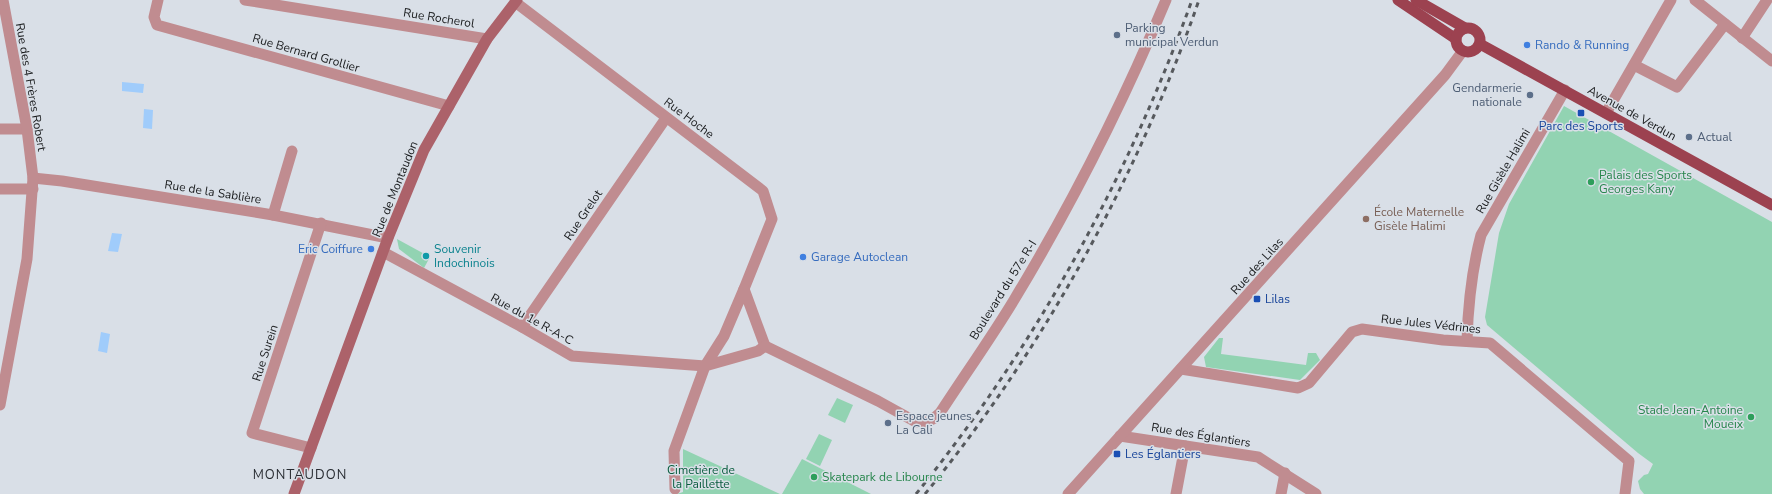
<svg xmlns="http://www.w3.org/2000/svg" width="1772" height="494" font-family="'Nunito Sans',sans-serif">
	<style>
		.green { fill: #92d3b2 }
		.water { fill: #a0ccfb }
		.lines { fill: none; stroke-linecap: round; stroke-linejoin: round }
		.minor { stroke: #c08c90; stroke-width: 11 }
		.tertiary { stroke: #c08c90; stroke-width: 11 }
		.secondary { stroke: #ac626a; stroke-width: 11 }
		.primary { stroke: #9c4250; stroke-width: 11 }
		.rail { stroke: #56595d; stroke-width: 3; stroke-dasharray: 5 5; stroke-linecap: butt }
		.service-dot { fill: #5c6f8a; stroke: #d9dfe7; stroke-width: 1.5 }
		.shop-dot { fill: #3f7fe0; stroke: #d9dfe7; stroke-width: 1.5 }
		.transit-dot { fill: #1a4fb4; stroke: #d9dfe7; stroke-width: 1.5 }
		.leisure-dot { fill: #2e9e5b; stroke: #d9dfe7; stroke-width: 1.5 }
		.education-dot { fill: #8d6e63; stroke: #d9dfe7; stroke-width: 1.5 }
		.culture-dot { fill: #0f9aa8; stroke: #d9dfe7; stroke-width: 1.5 }
		.labels { text-anchor: middle; dominant-baseline: central; stroke-width: 3; stroke-linejoin: round; paint-order: stroke }
		.street-label { font-size: 12px; fill: #181a1c; stroke: #d9dfe7 }
		.service-label { font-size: 12px; fill: #4e5e75; stroke: #d9dfe7; text-anchor: start }
		.shop-label { font-size: 12px; fill: #366cbe; stroke: #d9dfe7; text-anchor: start }
		.transit-label { font-size: 12px; fill: #164399; stroke: #d9dfe7; text-anchor: start }
		.leisure-label { font-size: 12px; fill: #27864d; stroke: #d9dfe7; text-anchor: start }
		.education-label { font-size: 12px; fill: #785e54; stroke: #d9dfe7; text-anchor: start }
		.culture-label { font-size: 12px; fill: #0d838f; stroke: #d9dfe7; text-anchor: start }
		.park-label { font-size: 12px; fill: #095c3e; stroke: #d9dfe7 }
		.neighbourhood-label { font-size: 13px; letter-spacing: 1px; fill: #272b31; stroke: #d9dfe7 }
	</style>
	<rect width="100%" height="100%" fill="#d9dfe7"/>
	<!-- green -->
	<g class="green">
		<path d="M1564,106L1772,222V494H1644L1640,489L1638,481L1644,475L1648,474L1653,464L1638,453L1487,325L1485,317L1499,233L1509,204Z"/>
		<path d="M397,239L430,257L424,268L399,249Z"/>
		<path d="M1219,338H1223L1221,354L1306,365L1308,353H1316L1320,360L1300,380L1206,367L1204,357Z"/>
		<path d="M837,398L853,405L845,423L828,415Z"/>
		<path d="M819,434L832,440L820,466L806,459Z"/>
		<path d="M683,449L780,494H677L683,492Z"/>
		<path d="M802,459L871,494H782Z"/>
	</g>
	<!-- water -->
	<g class="water">
		<path d="M122,82L144,84L143,93L122,91Z"/>
		<path d="M144,109L153,110L152,129L143,128Z"/>
		<path d="M112,233L122,234L118,252L108,251Z"/>
		<path d="M101,332L110,334L107,353L98,351Z"/>
	</g>
	<g class="lines">
		<!-- minor -->
		<g class="minor">
			<path d="M158,0L154,17L157,25L449,106"/>
			<path d="M245,0L487,39"/>
			<path d="M1695,0L1772,61"/>
			<path d="M515,2L763,191L772,219L744,289"/>
			<path d="M1742,38L1767,0"/>
			<path d="M1634,65L1677,87L1725,24"/>
			<path d="M1606,113L1671,0"/>
			<path d="M0,129H27"/>
			<path d="M33,178L62,181L273,215L388,238"/>
			<path d="M0,189H33"/>
			<path d="M273,215L292,151"/>
			<path d="M383,252L522,327L572,356L705,366L758,351L765,346L744,289L724,336L705,366L674,451L675,489"/>
			<path d="M522,327L666,118"/>
			<path d="M1467,341C1468,305 1472,269 1481,235L1565,90"/>
			<path d="M765,346L878,401L916,422H926L933,419L940,413C964,376 991,338 1014,300C1072,204 1123,103 1166,0"/>
			<path d="M1181,369L1298,388L1309,383L1352,332L1362,329L1443,340L1490,343L1629,461L1625,494"/>
			<path d="M0,405L27,259L33,178L27,129L3,0"/>
			<path d="M1120,436L1258,457L1316,494"/>
			<path d="M311,448L252,433L321,223"/>
			<path d="M1176,494L1185,446"/>
			<path d="M1281,494L1285,473"/>
		</g>
		<!-- tertiary -->
		<path class="tertiary" d="M1068,494L1445,75L1462,52"/>
		<!-- secondary -->
		<path class="secondary" d="M294,494L388,238L424,150L487,39L517,0"/>
		<!-- primary -->
		<g class="primary">
			<path d="M1398,0L1456,39"/>
			<path d="M1416,0L1465,28"/>
			<circle cx="1468" cy="40" r="12"/>
			<path d="M1480,44L1772,205"/>
		</g>
		<!-- rail -->
		<g class="rail">
			<path d="M916,494C1035,347 1128,178 1192,0"/>
			<path d="M925,494C1043,350 1138,176 1199,0"/>
		</g>
	</g>
	<!-- markers -->
	<g class="service-dot">
		<circle cx="1117" cy="35" r="4"/>
		<circle cx="1530" cy="95" r="4"/>
		<circle cx="1689" cy="137" r="4"/>
		<circle cx="888" cy="423" r="4"/>
	</g>
	<g class="shop-dot">
		<circle cx="1527" cy="45" r="4"/>
		<circle cx="371" cy="249" r="4"/>
		<circle cx="803" cy="257" r="4"/>
	</g>
	<g class="transit-dot">
		<rect x="1577" y="109" width="8" height="8" rx="2"/>
		<rect x="1253" y="295" width="8" height="8" rx="2"/>
		<rect x="1113" y="450" width="8" height="8" rx="2"/>
	</g>
	<g class="leisure-dot">
		<circle cx="1591" cy="182" r="4"/>
		<circle cx="1751" cy="417" r="4"/>
		<circle cx="814" cy="477" r="4"/>
	</g>
	<circle class="education-dot" cx="1366" cy="219" r="4"/>
	<circle class="culture-dot" cx="426" cy="256" r="4"/>
	<g class="labels">
		<!-- street labels -->
		<g class="street-label">
			<text transform="translate(439 18) rotate(9)">Rue Rocherol</text>
			<text transform="translate(306 53) rotate(16)">Rue Bernard Grollier</text>
			<text transform="translate(31 87) rotate(80)">Rue des 4 Frères Robert</text>
			<text transform="translate(1632 113) rotate(29)">Avenue de Verdun</text>
			<text transform="translate(689 118) rotate(37)">Rue Hoche</text>
			<text transform="translate(1503 171) rotate(-60)">Rue Gisèle Halimi</text>
			<text transform="translate(395 189) rotate(-68)">Rue de Montaudon</text>
			<text transform="translate(213 192) rotate(9)">Rue de la Sablière</text>
			<text transform="translate(583 215) rotate(-56)">Rue Grelot</text>
			<text transform="translate(1257 266) rotate(-48)">Rue des Lilas</text>
			<text transform="translate(1003 290) rotate(-58)">Boulevard du 57e R-I</text>
			<text transform="translate(532 319) rotate(29)">Rue du 1e R-A-C</text>
			<text transform="translate(1431 324) rotate(6)">Rue Jules Védrines</text>
			<text transform="translate(265 353) rotate(-72)">Rue Surein</text>
			<text transform="translate(1201 435) rotate(9)">Rue des Églantiers</text>
		</g>
		<!-- service labels -->
		<g class="service-label">
			<text x="1125" y="28">Parking<tspan x="1125" dy="14">municipal Verdun</tspan></text>
			<text x="1522" y="88" text-anchor="end">Gendarmerie<tspan x="1522" dy="14">nationale</tspan></text>
			<text x="1697" y="137">Actual</text>
			<text x="896" y="416">Espace jeunes<tspan x="896" dy="14">La Cali</tspan></text>
		</g>
		<!-- shop labels -->
		<g class="shop-label">
			<text x="1535" y="45">Rando &amp; Running</text>
			<text x="363" y="249" text-anchor="end">Eric Coiffure</text>
			<text x="811" y="257">Garage Autoclean</text>
		</g>
		<!-- transit labels -->
		<g class="transit-label">
			<text x="1581" y="126" text-anchor="middle">Parc des Sports</text>
			<text x="1265" y="299">Lilas</text>
			<text x="1125" y="454">Les Églantiers</text>
		</g>
		<!-- leisure labels -->
		<g class="leisure-label">
			<text x="1599" y="175">Palais des Sports<tspan x="1599" dy="14">Georges Kany</tspan></text>
			<text x="1743" y="410" text-anchor="end">Stade Jean-Antoine<tspan x="1743" dy="14">Moueix</tspan></text>
			<text x="822" y="477">Skatepark de Libourne</text>
		</g>
		<!-- education labels -->
		<g class="education-label">
			<text x="1374" y="212">École Maternelle<tspan x="1374" dy="14">Gisèle Halimi</tspan></text>
		</g>
		<!-- culture labels -->
		<g class="culture-label">
			<text x="434" y="249">Souvenir<tspan x="434" dy="14">Indochinois</tspan></text>
		</g>
		<!-- park labels -->
		<g class="park-label">
			<text x="701" y="470">Cimetière de<tspan x="701" dy="14">la Paillette</tspan></text>
		</g>
		<!-- neighbourhood labels -->
		<g class="neighbourhood-label">
			<text x="300" y="475">MONTAUDON</text>
		</g>
	</g>
</svg>
